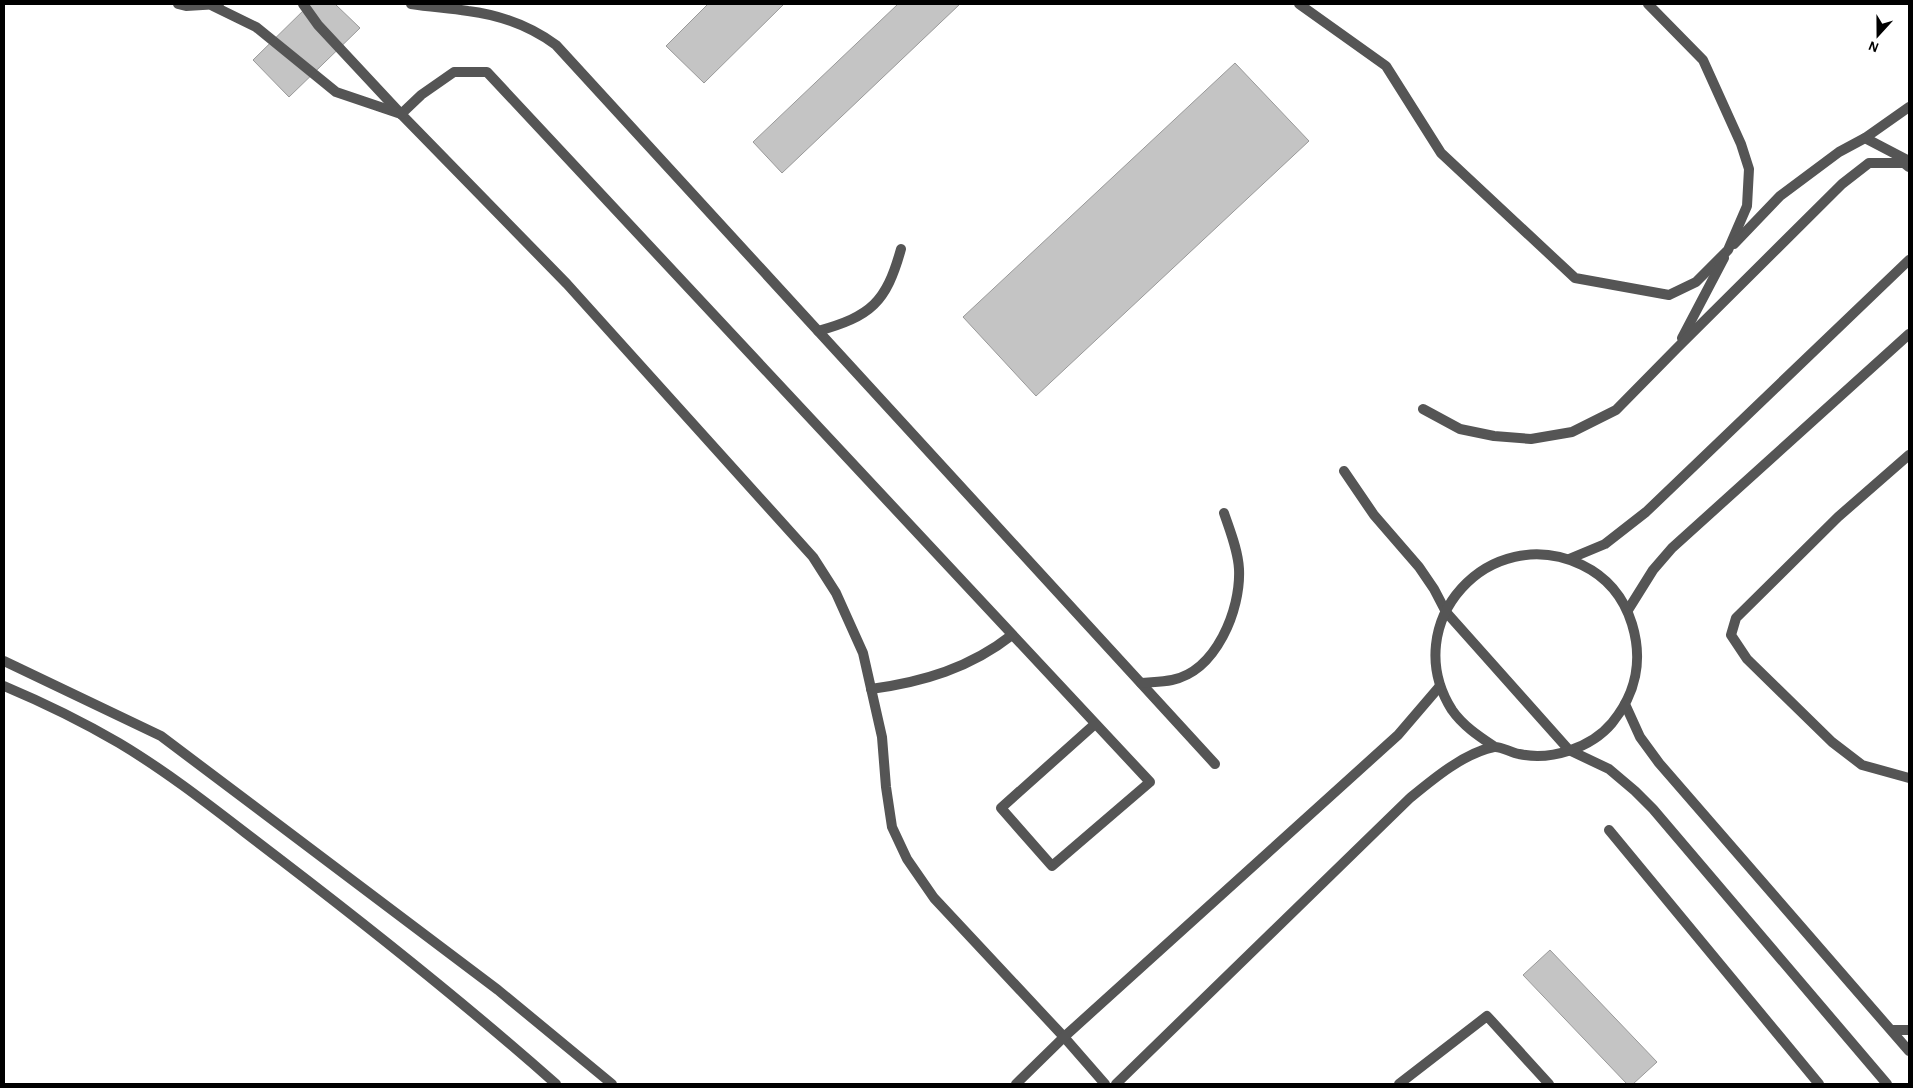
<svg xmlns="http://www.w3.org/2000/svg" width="1913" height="1088" font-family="'Alegreya Sans',sans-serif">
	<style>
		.building { fill: #c4c4c4; stroke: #999 }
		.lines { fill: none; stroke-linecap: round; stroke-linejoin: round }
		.service { stroke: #555; stroke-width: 10 }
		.minor { stroke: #555; stroke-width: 10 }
	</style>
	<rect width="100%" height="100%" fill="#fff"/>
	<!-- building -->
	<g class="building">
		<path d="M310,4H335L360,28L289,97L253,60Z"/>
		<path d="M708,4H784L704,83L666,46Z"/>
		<path d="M898,4H960L782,173L753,142Z"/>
		<path d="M1235,63L1309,141L1036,396L963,317Z"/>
		<path d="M1550,950L1657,1062L1633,1084H1627L1523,975Z"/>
	</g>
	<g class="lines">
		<!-- service -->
		<g class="service">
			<path d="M178,4L186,6L219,4"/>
			<path d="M303,4L318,25L401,114L567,284L813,557L836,593L863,653L882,737L886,787L892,827L907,859L934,898L1064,1037L1105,1084"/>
			<path d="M411,4C430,7 448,8 468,11C500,15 530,26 556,45L1215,764"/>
			<path d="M1299,4L1386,66L1441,153L1575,278L1669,295L1696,282L1728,250L1747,206L1749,169L1741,144L1703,60L1648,4"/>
			<path d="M213,6L256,27L336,92L401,114"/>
			<path d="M401,114L421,95L454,72H487L1150,782L1052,866L1001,808L1095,724"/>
			<path d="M1865,138L1909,161"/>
			<path d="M1734,244L1780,196L1839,152L1865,138L1909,107"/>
			<path d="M818,331C871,316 886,303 901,249"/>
			<path d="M1682,338L1724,258"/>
			<path d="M1423,409L1460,429L1494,436L1531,439L1572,432L1616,410L1677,348L1842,184L1869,163H1904L1909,167"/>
			<path d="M1909,455L1838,517L1736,618L1731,635L1747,659L1832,742L1862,765L1909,778"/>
			<path d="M1569,559L1605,544L1646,512L1909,260"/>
			<path d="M1628,610L1653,570L1672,548L1909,334"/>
			<path d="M1446,612L1569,750"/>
			<path d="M4,661L161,736L498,990L612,1084"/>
			<path d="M1141,683C1151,682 1162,682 1172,680C1216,671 1241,610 1239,569C1238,550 1230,531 1224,513"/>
			<path d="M4,686C42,702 83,722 119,743C176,777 228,820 281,860C375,932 468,1006 556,1084"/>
			<path d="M871,689C923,682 970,668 1012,635"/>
			<path d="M1609,830L1819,1084"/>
			<path d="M1399,1084L1487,1016L1549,1084"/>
		</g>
		<!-- minor -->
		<g class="minor">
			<path d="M1344,471L1374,515L1419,567L1434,589L1446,612"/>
			<path d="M1625,704L1640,737L1659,763L1909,1051"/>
			<path d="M1569,750L1609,769L1635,791L1653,809L1887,1084"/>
			<path d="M1892,1030H1909"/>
			<path d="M1016,1084L1064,1037L1398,735L1440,686"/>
			<path d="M1116,1084L1410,798C1433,779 1464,753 1494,747C1501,746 1511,753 1519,754C1551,761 1591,748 1612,723C1636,694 1643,660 1632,624C1624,598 1607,577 1582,565C1489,521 1397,623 1452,710C1463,726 1480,737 1495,747"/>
		</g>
	</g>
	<!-- border -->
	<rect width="1913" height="1088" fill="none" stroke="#000000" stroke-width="10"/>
	<!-- north arrow -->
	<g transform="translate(1878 35) rotate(201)" stroke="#ffffff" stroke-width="4" paint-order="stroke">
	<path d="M0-4L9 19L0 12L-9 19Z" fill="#000000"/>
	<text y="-8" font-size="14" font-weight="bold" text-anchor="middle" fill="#000000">N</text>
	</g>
</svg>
